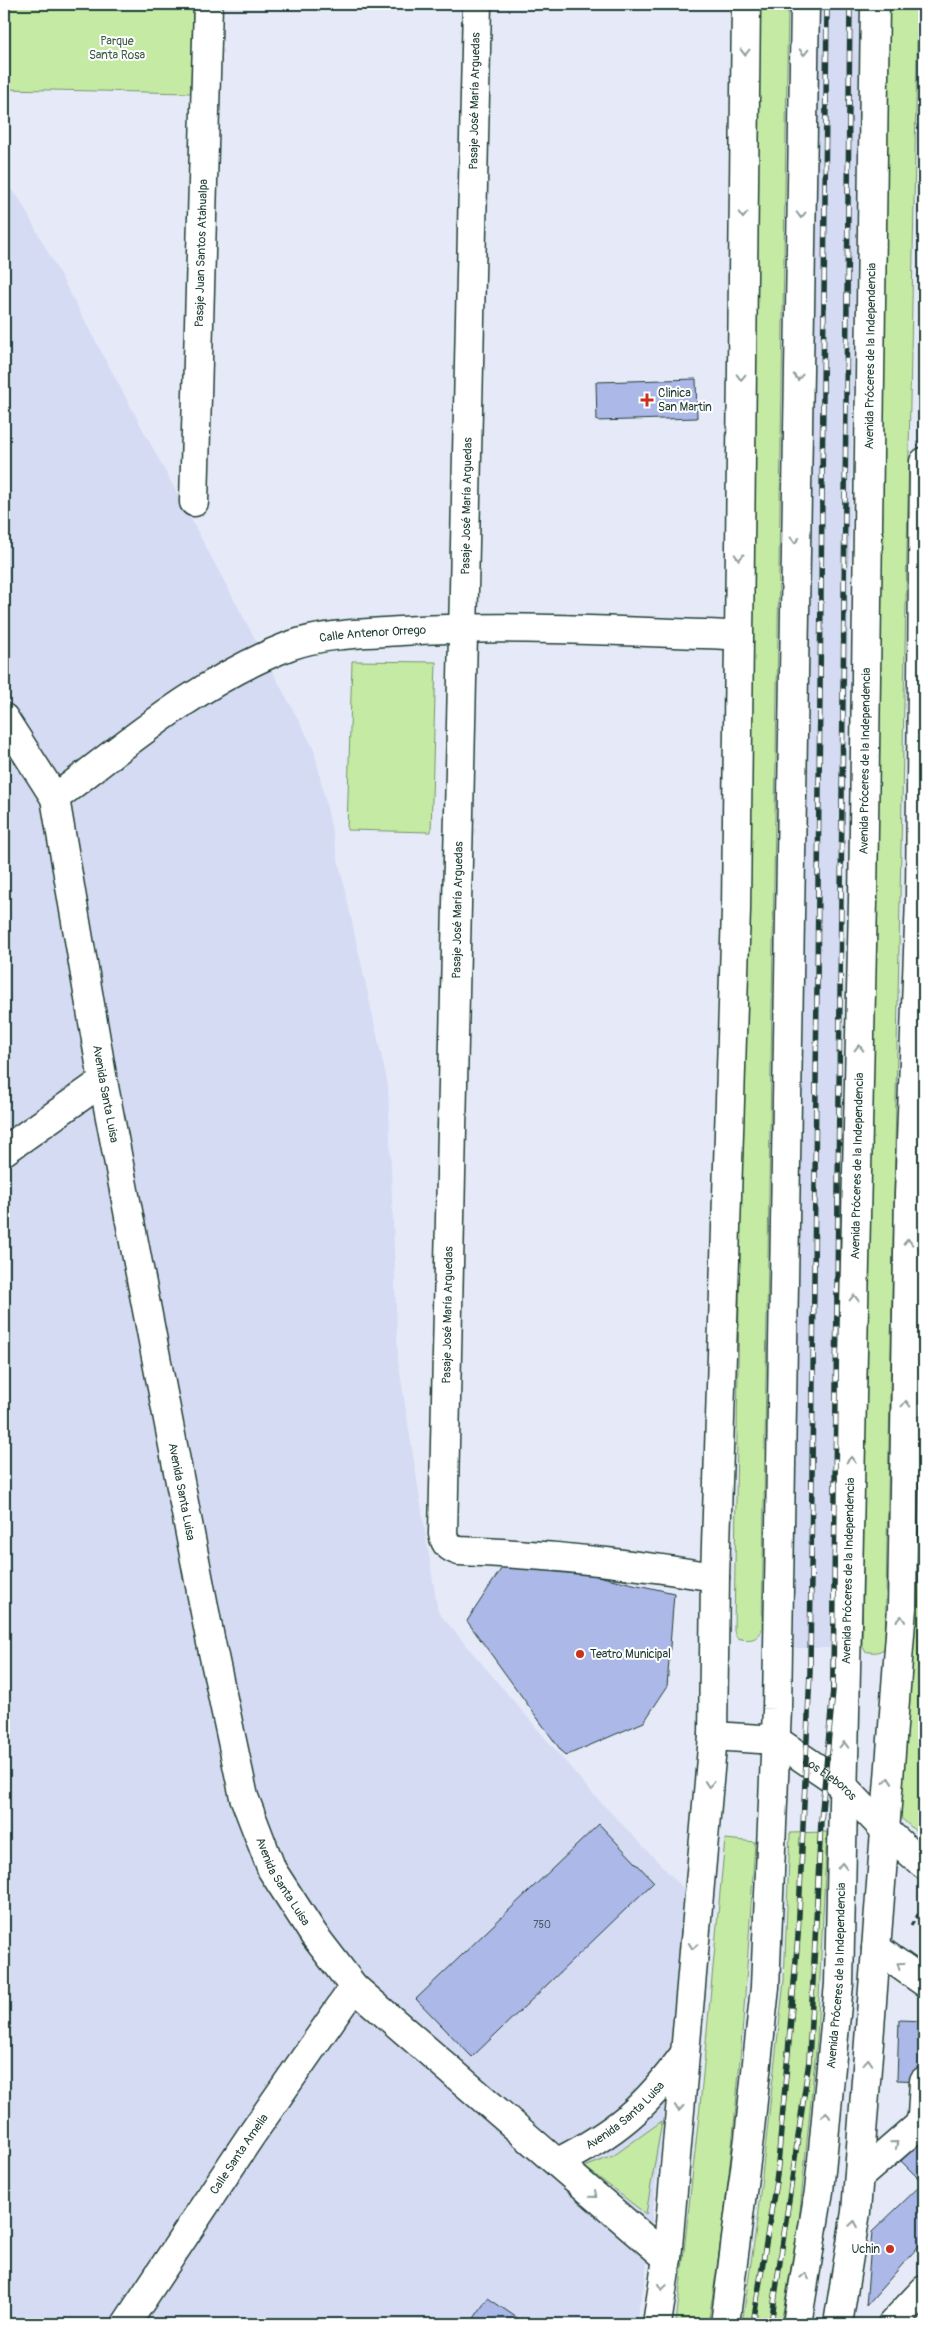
<svg xmlns="http://www.w3.org/2000/svg" width="928" height="2328" font-family="Pangolin,sans-serif">
	<style>
		.built { fill: #d5dbf3 }
		.green { fill: #c5eaa4; stroke: #72946c }
		.building { fill: #acb8e8; stroke: #1f3d34 }
		.lines { fill: none; stroke-linecap: round; stroke-linejoin: round }
		.minor-casing { stroke: #1f3d34; stroke-width: 31 }
		.major-casing { stroke: #1f3d34; stroke-width: 31 }
		.path { stroke: #1f3d34; stroke-width: 3; stroke-dasharray: 5 4; stroke-linecap: butt }
		.minor { stroke: #fff; stroke-width: 28 }
		.major { stroke: #fff; stroke-width: 28 }
		.rail-casing { stroke: #1f3d34; stroke-width: 5.5 }
		.rail { stroke: #fff; stroke-width: 4; stroke-dasharray: 11; stroke-linecap: butt }
		.oneway { stroke: #8f9e9a }
		.poi-dot { fill: #c8321e; stroke: #fff; stroke-width: 2 }
		.labels { text-anchor: middle; dominant-baseline: central; stroke-width: 4; stroke-linejoin: round; paint-order: stroke }
		.number-label { font-size: 10px; fill: #425c61 }
		.park-label { font-size: 12px; fill: #40604a; stroke: #fff }
		.street-label { font-size: 12px; fill: #1f3d34; stroke: #fff }
		.poi-label { font-size: 12px; fill: #1f3d34; stroke: #fff; text-anchor: start }
	</style>
	<rect width="100%" height="100%" fill="#e6eaf8"/>
	<filter id="ink" filterUnits="userSpaceOnUse"><feTurbulence type="fractalNoise" baseFrequency=".02" numOctaves="2"/><feDisplacementMap in="SourceGraphic" scale="10" xChannelSelector="R" yChannelSelector="G"/><feConvolveMatrix kernelMatrix="1 2 1 2 8 2 1 2 1" color-interpolation-filters="sRGB"/></filter>
	<g filter="url(#ink)">
		<!-- built -->
		<g class="built">
			<path d="M819,4H860L830,1648H790Z"/>
			<path d="M4,181L19,198L314,749L388,1085L398,1360L438,1612L592,1793L688,1893L645,2282L635,2324H4Z"/>
		</g>
		<!-- green -->
		<g class="green">
			<path d="M6,4H193L191,93L4,89Z"/>
			<path d="M759,4H788L762,1628C759,1641 748,1641 737,1638L734,1631Z"/>
			<path d="M887,4H918L885,1644L884,1649C878,1653 872,1653 865,1651L862,1645Z"/>
			<path d="M352,661L436,662L431,832L347,830Z"/>
			<path d="M918,1573L924,1577V1839L899,1816L912,1574Z"/>
			<path d="M827,1832L817,2039L799,2221L781,2324H742L756,2229L784,1981L790,1833Z"/>
			<path d="M725,1839L755,1842C745,2003 735,2166 708,2324H676L700,2106Z"/>
			<path d="M662,2121L646,2214L585,2167L613,2156Z"/>
		</g>
		<!-- building -->
		<g class="building">
			<path d="M696,379L697,418L597,421L596,382Z"/>
			<path d="M505,1563L570,1570L674,1593L667,1687L644,1722L565,1756L467,1621Z"/>
			<path d="M599,1824L654,1882L472,2057L416,1999Z"/>
			<path d="M899,2020L924,2021V2081L897,2080Z"/>
			<path d="M924,2139V2183H923L901,2161Z"/>
			<path d="M923,2183L924,2240L866,2306L872,2232Z"/>
			<path d="M488,2298L526,2324H470Z"/>
		</g>
		<g class="lines">
			<!-- minor casing -->
			<g class="minor-casing">
				<g id="minor">
					<path d="M477,4L443,1534C445,1544 449,1548 459,1551C545,1554 630,1563 715,1577"/>
					<path id="s1" d="M194,502L208,4"/>
					<path id="s2" d="M4,718L55,798L103,1081L210,1638L244,1797L272,1870L314,1935L354,1987L667,2258"/>
					<path id="s3" d="M55,798C129,742 201,680 289,646C322,634 366,633 401,631C513,624 626,632 738,635"/>
					<path d="M4,1151L103,1081"/>
					<path d="M906,1441H924"/>
					<path id="s4" d="M713,1736L776,1740L842,1785L884,1829L924,1865"/>
					<path d="M876,1948L924,1982"/>
					<path id="s5" d="M558,2162C615,2133 645,2108 683,2056"/>
					<path d="M859,2177L919,2125L922,2116L924,2081"/>
					<path id="s6" d="M126,2324L250,2137L354,1987"/>
					<path d="M892,2324L924,2290"/>
				</g>
			</g>
			<!-- major casing -->
			<g class="major-casing">
				<g id="major">
					<path d="M657,2324L667,2258L713,1736L715,1577L736,910L746,4"/>
					<path d="M725,2324L749,2138L765,1987L777,1709L805,4"/>
					<path id="s7" d="M797,2324L819,2191L839,1984L863,901L875,4"/>
					<path d="M838,2324L856,2212L902,1608L909,1194L920,898L924,462"/>
				</g>
			</g>
			<!-- path -->
			<path class="path" d="M911,1926L924,1905"/>
			<!-- minor -->
			<use href="#minor" class="minor"/>
			<!-- major -->
			<use href="#major" class="major"/>
			<!-- rail casing -->
			<g class="rail-casing">
				<g id="rail">
					<path d="M753,2324L777,2175L788,2053L798,1936L810,1672L827,4"/>
					<path d="M771,2324L809,2061L821,1821L833,1690L850,4"/>
				</g>
			</g>
			<!-- rail -->
			<use href="#rail" class="rail"/>
		</g>
		<!-- one-way arrows -->
		<defs><path id="oneway-chevron" d="M-2-3.5L2.5 0L-2 3.5" fill="none" stroke-width="1.6" stroke-linecap="round" stroke-linejoin="round" transform="scale(1.25)"/></defs>
		<g class="oneway">
			<use href="#oneway-chevron" transform="translate(745 52) rotate(91)"/>
			<use href="#oneway-chevron" transform="translate(804 52) rotate(91)"/>
			<use href="#oneway-chevron" transform="translate(743 215) rotate(91)"/>
			<use href="#oneway-chevron" transform="translate(801 215) rotate(91)"/>
			<use href="#oneway-chevron" transform="translate(741 377) rotate(91)"/>
			<use href="#oneway-chevron" transform="translate(798 377) rotate(91)"/>
			<use href="#oneway-chevron" transform="translate(795 540) rotate(91)"/>
			<use href="#oneway-chevron" transform="translate(739 557) rotate(91)"/>
			<use href="#oneway-chevron" transform="translate(859 1048) rotate(-89)"/>
			<use href="#oneway-chevron" transform="translate(908 1242) rotate(-89)"/>
			<use href="#oneway-chevron" transform="translate(854 1298) rotate(-89)"/>
			<use href="#oneway-chevron" transform="translate(906 1404) rotate(-89)"/>
			<use href="#oneway-chevron" transform="translate(851 1460) rotate(-89)"/>
			<use href="#oneway-chevron" transform="translate(901 1619) rotate(-85)"/>
			<use href="#oneway-chevron" transform="translate(844 1745) rotate(-88)"/>
			<use href="#oneway-chevron" transform="translate(888 1781) rotate(-85)"/>
			<use href="#oneway-chevron" transform="translate(709 1784) rotate(95)"/>
			<use href="#oneway-chevron" transform="translate(842 1866) rotate(-88)"/>
			<use href="#oneway-chevron" transform="translate(693 1946) rotate(95)"/>
			<use href="#oneway-chevron" transform="translate(900 1965) rotate(-144)"/>
			<use href="#oneway-chevron" transform="translate(868 2062) rotate(-86)"/>
			<use href="#oneway-chevron" transform="translate(679 2108) rotate(95)"/>
			<use href="#oneway-chevron" transform="translate(826 2115) rotate(-85)"/>
			<use href="#oneway-chevron" transform="translate(895 2144) rotate(-40)"/>
			<use href="#oneway-chevron" transform="translate(594 2195) rotate(41)"/>
			<use href="#oneway-chevron" transform="translate(854 2224) rotate(-81)"/>
			<use href="#oneway-chevron" transform="translate(805 2276) rotate(-80)"/>
			<use href="#oneway-chevron" transform="translate(662 2287) rotate(98)"/>
		</g>
	</g>
	<!-- markers -->
	<g class="poi-dot">
		<path d="M644.5 392.5h5v5h5v5h-5v5h-5v-5h-5v-5h5z"/>
		<circle cx="580" cy="1654" r="5"/>
		<circle cx="890" cy="2249" r="5"/>
	</g>
	<g class="labels">
		<!-- number labels -->
		<g class="number-label">
			<text x="542" y="1925">750</text>
		</g>
		<!-- park labels -->
		<g class="park-label">
			<text x="117" y="41">Parque<tspan x="117" dy="14">Santa Rosa</tspan></text>
		</g>
		<!-- street labels -->
		<g class="street-label">
			<text transform="translate(475 101) rotate(-89)">Pasaje José María Arguedas</text>
			<text stroke="none"><textPath href="#s1" startOffset="249">Pasaje Juan Santos Atahualpa</textPath></text>
			<text stroke="none"><textPath href="#s7" startOffset="1971">Avenida Próceres de la Independencia</textPath></text>
			<text transform="translate(467 506) rotate(-89)">Pasaje José María Arguedas</text>
			<text stroke="none"><textPath href="#s3" startOffset="365">Calle Antenor Orrego</textPath></text>
			<text stroke="none"><textPath href="#s7" startOffset="1566">Avenida Próceres de la Independencia</textPath></text>
			<text transform="translate(458 910) rotate(-89)">Pasaje José María Arguedas</text>
			<text stroke="none"><textPath href="#s2" startOffset="395">Avenida Santa Luisa</textPath></text>
			<text stroke="none"><textPath href="#s7" startOffset="1161">Avenida Próceres de la Independencia</textPath></text>
			<text transform="translate(448 1315) rotate(-89)">Pasaje José María Arguedas</text>
			<text stroke="none"><textPath href="#s2" startOffset="800">Avenida Santa Luisa</textPath></text>
			<text stroke="none"><textPath href="#s7" startOffset="756">Avenida Próceres de la Independencia</textPath></text>
			<text stroke="none"><textPath href="#s4" startOffset="129">Los Eleboros</textPath></text>
			<text stroke="none"><textPath href="#s2" startOffset="1205">Avenida Santa Luisa</textPath></text>
			<text stroke="none"><textPath href="#s7" startOffset="351">Avenida Próceres de la Independencia</textPath></text>
			<text stroke="none"><textPath href="#s5" startOffset="82">Avenida Santa Luisa</textPath></text>
			<text stroke="none"><textPath href="#s6" startOffset="204">Calle Santa Amelia</textPath></text>
		</g>
		<!-- poi labels -->
		<g class="poi-label">
			<text x="658" y="393">Clinica<tspan x="658" dy="14">San Martin</tspan></text>
			<text x="590" y="1654">Teatro Municipal</text>
			<text x="880" y="2249" text-anchor="end">Uchin</text>
		</g>
	</g>
	<!-- margin -->
	<rect width="928" height="2328" fill="none" stroke="#fff" stroke-width="20"/>
	<rect x="10" y="10" width="908" height="2308" fill="none" stroke="#1f3d34" stroke-width="2" filter="url(#ink)"/>
</svg>
